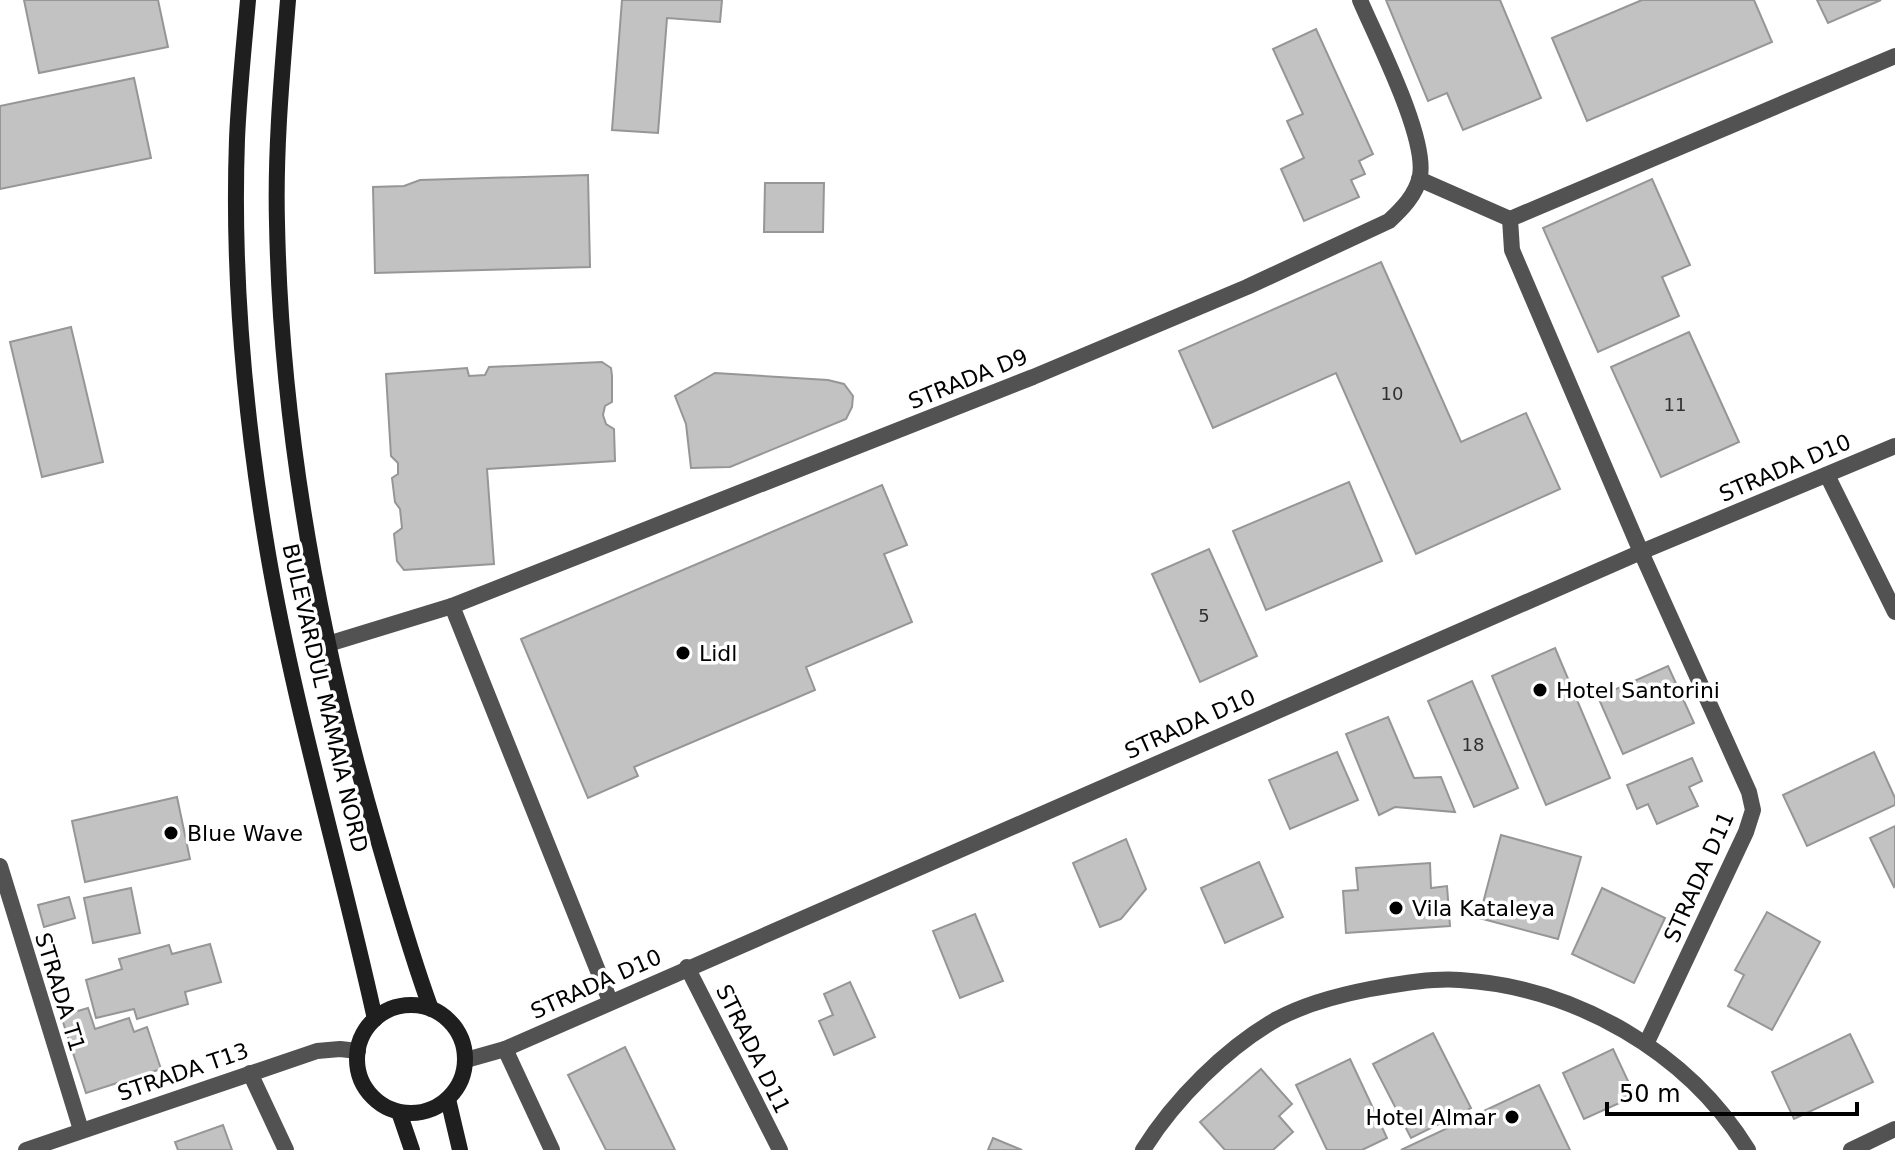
<svg xmlns="http://www.w3.org/2000/svg" width="1895" height="1150" font-family="'DejaVu Sans',sans-serif">
	<style>
		.building { fill: #c2c2c2; stroke: #969696; stroke-width: 2 }
		.lines { fill: none; stroke-linecap: round; stroke-linejoin: round }
		.service { stroke: #525252; stroke-width: 16 }
		.minor { stroke: #525252; stroke-width: 16 }
		.secondary { stroke: #1f1f1f; stroke-width: 16 }
		.poi-dot { fill: #000; stroke: #fff; stroke-width: 3 }
		.labels { text-anchor: middle; dominant-baseline: central; stroke-width: 7; stroke-linejoin: round; paint-order: stroke }
		.number-label { font-size: 18px; fill: #303030 }
		.street-label { font-size: 22px; fill: #000; stroke: #fff }
		.poi-label { font-size: 22px; fill: #000; stroke: #fff; text-anchor: start }
	</style>
	<rect width="100%" height="100%" fill="#fff"/>
	<!-- building -->
	<g class="building">
		<path d="M24,0H158L168,47L39,73Z"/>
		<path d="M622,0H722L720,22L667,18L658,133L612,130Z"/>
		<path d="M1386,0H1500L1541,98L1463,130L1447,93L1428,101Z"/>
		<path d="M1642,0H1754L1772,42L1587,121L1552,38Z"/>
		<path d="M1817,0H1881L1828,23Z"/>
		<path d="M1316,29L1373,154L1359,161L1365,174L1351,180L1359,197L1304,221L1281,169L1304,158L1287,121L1303,114L1273,49Z"/>
		<path d="M134,78L151,158L0,189V106Z"/>
		<path d="M588,175L590,267L375,273L373,187L404,186L420,180Z"/>
		<path d="M1652,179L1690,265L1662,277L1679,316L1598,352L1543,228Z"/>
		<path d="M765,183H824L823,232H764Z"/>
		<path d="M1381,262L1461,442L1526,413L1560,489L1416,554L1336,373L1213,428L1179,351Z"/>
		<path d="M71,327L103,462L42,477L10,342Z"/>
		<path d="M1689,332L1739,442L1661,477L1611,367Z"/>
		<path d="M602,362L611,368L612,376V402L605,406L603,415L606,424L614,429L615,461L487,469L494,564L404,570L397,561L394,534L402,528L400,509L395,502L392,478L398,474V463L391,456L386,374L467,368L469,376L485,375L489,367Z"/>
		<path d="M715,373L828,380L844,384L853,396L852,407L846,419L730,467L691,468L686,424L675,396Z"/>
		<path d="M1349,482L1382,561L1266,610L1233,531Z"/>
		<path d="M882,485L907,545L884,554L912,622L806,667L815,690L634,767L638,776L588,798L521,639Z"/>
		<path d="M1209,549L1257,656L1200,682L1152,574Z"/>
		<path d="M1555,648L1610,778L1546,805L1492,676Z"/>
		<path d="M1668,666L1694,723L1623,754L1598,697Z"/>
		<path d="M1472,681L1518,788L1474,807L1428,701Z"/>
		<path d="M1388,717L1414,778L1441,777L1455,812L1395,807L1379,815L1346,734Z"/>
		<path d="M1337,752L1358,800L1290,829L1269,780Z"/>
		<path d="M1874,752L1895,798V805L1807,846L1783,795Z"/>
		<path d="M1692,758L1702,781L1689,787L1698,806L1657,824L1648,804L1637,809L1627,785Z"/>
		<path d="M177,797L190,859L85,882L72,821Z"/>
		<path d="M1895,826V886L1894,887L1870,838Z"/>
		<path d="M1501,835L1581,857L1558,939L1479,918Z"/>
		<path d="M1126,839L1146,889L1121,919L1100,927L1073,863Z"/>
		<path d="M1259,862L1283,917L1225,943L1201,888Z"/>
		<path d="M1430,863L1431,888L1447,886L1450,926L1346,933L1343,891L1358,890L1356,868Z"/>
		<path d="M131,888L140,933L93,943L84,898Z"/>
		<path d="M1602,888L1665,918L1634,983L1572,954Z"/>
		<path d="M69,897L75,918L44,927L38,905Z"/>
		<path d="M1767,912L1820,942L1772,1030L1728,1006L1744,975L1735,970Z"/>
		<path d="M975,914L1003,981L960,998L933,931Z"/>
		<path d="M210,944L221,982L185,992L188,1004L137,1019L134,1009L96,1018L86,980L122,969L119,959L169,945L172,954Z"/>
		<path d="M850,982L875,1037L834,1055L819,1021L833,1015L824,994Z"/>
		<path d="M88,1008L95,1029L129,1018L134,1032L147,1027L161,1069L86,1093L61,1016Z"/>
		<path d="M1433,1033L1471,1108L1411,1138L1373,1064Z"/>
		<path d="M1850,1034L1873,1082L1794,1119L1772,1072Z"/>
		<path d="M625,1047L675,1150H606L568,1075Z"/>
		<path d="M1613,1049L1635,1096L1584,1119L1563,1073Z"/>
		<path d="M1350,1059L1387,1138L1362,1150H1327L1296,1085Z"/>
		<path d="M1261,1069L1292,1104L1279,1116L1293,1132L1273,1150H1225L1200,1122Z"/>
		<path d="M1539,1085L1570,1150H1401Z"/>
		<path d="M223,1125L232,1150H178L175,1142Z"/>
		<path d="M993,1138L1022,1150H988Z"/>
	</g>
	<g class="lines">
		<!-- service -->
		<g class="service">
			<path d="M1419,179L1510,219"/>
			<path d="M1641,552L1512,250L1510,219L1895,56"/>
			<path d="M452,606L610,1001"/>
			<path d="M250,1073L286,1150"/>
		</g>
		<!-- minor -->
		<g class="minor">
			<path d="M1827,475L1895,612"/>
			<path d="M1641,552L1749,792L1753,810L1746,832L1647,1042"/>
			<path d="M328,644L452,606L1033,377L1247,287L1389,221C1402,209 1416,195 1420,176C1427,137 1377,40 1360,0"/>
			<path d="M0,866L81,1130"/>
			<path d="M687,967L780,1150"/>
			<path d="M505,1049L552,1150"/>
			<path d="M466,1060L505,1049L1641,552L1895,446"/>
			<path d="M26,1150L317,1051L340,1049L358,1051"/>
			<path d="M1143,1150C1174,1100 1226,1048 1277,1019C1305,1004 1339,995 1370,989C1399,984 1431,978 1460,980C1575,987 1688,1052 1748,1150"/>
			<path d="M1851,1150L1895,1129"/>
		</g>
		<!-- secondary -->
		<g class="secondary">
			<path d="M248,0C244,46 239,92 237,139C232,277 245,418 268,554C295,711 341,864 375,1019"/>
			<path d="M288,0C282,74 275,149 277,223C281,431 319,637 377,836C394,894 410,952 431,1009"/>
			<circle cx="411" cy="1059" r="54"/>
			<path d="M448,1099L460,1150"/>
			<path d="M399,1112L412,1150"/>
		</g>
	</g>
	<!-- markers -->
	<g class="poi-dot">
		<circle cx="683" cy="653" r="8"/>
		<circle cx="1540" cy="690" r="8"/>
		<circle cx="171" cy="833" r="8"/>
		<circle cx="1396" cy="908" r="8"/>
		<circle cx="1512" cy="1117" r="8"/>
	</g>
	<g class="labels">
		<!-- number labels -->
		<g class="number-label">
			<text x="1392" y="393">10</text>
			<text x="1675" y="404">11</text>
			<text x="1204" y="615">5</text>
			<text x="1473" y="744">18</text>
		</g>
		<!-- street labels -->
		<g class="street-label">
			<text transform="translate(968 379) rotate(-22)">STRADA D9</text>
			<text transform="translate(1785 468) rotate(-23)">STRADA D10</text>
			<text transform="translate(325 698) rotate(77)">BULEVARDUL MAMAIA NORD</text>
			<text transform="translate(1190 724) rotate(-24)">STRADA D10</text>
			<text transform="translate(1699 877) rotate(-66)">STRADA D11</text>
			<text transform="translate(596 984) rotate(-24)">STRADA D10</text>
			<text transform="translate(60 992) rotate(73)">STRADA T1</text>
			<text transform="translate(753 1049) rotate(64)">STRADA D11</text>
			<text transform="translate(183 1072) rotate(-19)">STRADA T13</text>
		</g>
		<!-- poi labels -->
		<g class="poi-label">
			<text x="699" y="653">Lidl</text>
			<text x="1556" y="690">Hotel Santorini</text>
			<text x="187" y="833">Blue Wave</text>
			<text x="1412" y="908">Vila Kataleya</text>
			<text x="1496" y="1117" text-anchor="end">Hotel Almar</text>
		</g>
	</g>
	<!-- scale -->
	<path d="M1607 1102v12h250v-12" fill="none" stroke="#000000" stroke-width="4"/>
	<text x="1619" y="1102" font-size="24" fill="#000000" stroke="#ffffff" stroke-width="6" paint-order="stroke">50 m</text>
</svg>
